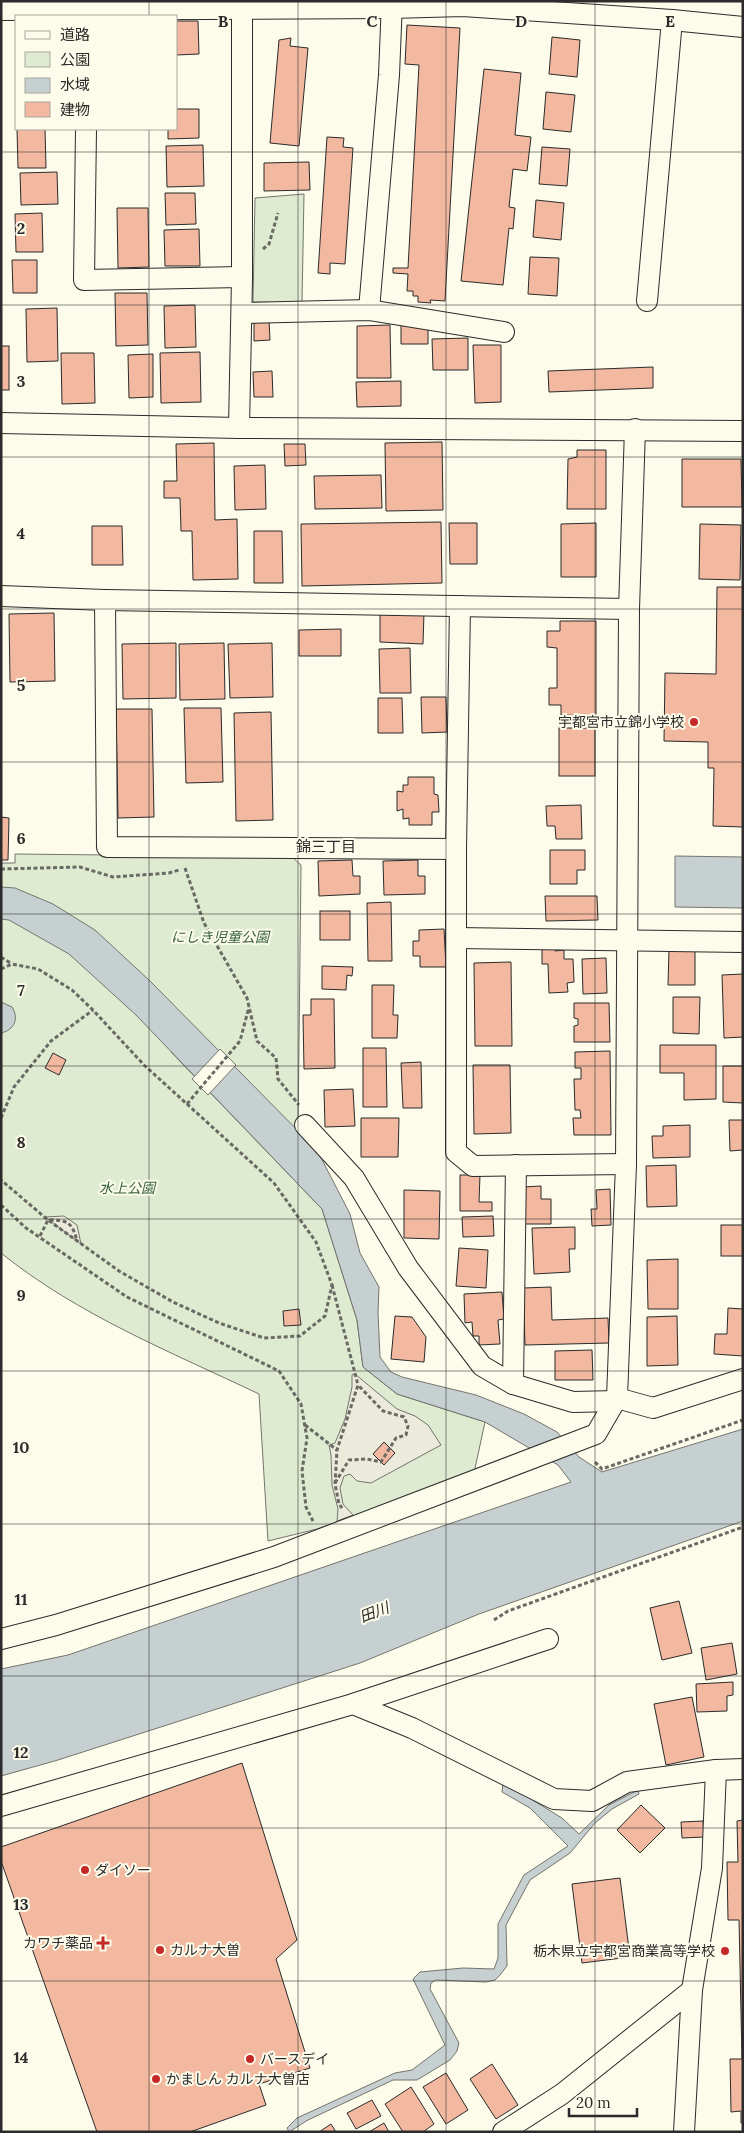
<svg xmlns="http://www.w3.org/2000/svg" width="744" height="2133" font-family="Lora,'Noto Sans JP',serif">
	<style>
		.green { fill: #deebd1; stroke: #74746e }
		.parking { fill: #eceadb; stroke: #74746e }
		.water { fill: #c7d0d0; stroke: #74746e }
		.pier { fill: #fdfbea; stroke: #74746e }
		.building { fill: #f2b8a0; stroke: #2b2b2b }
		.lines { fill: none; stroke-linecap: round; stroke-linejoin: round }
		.minor-casing { stroke: #2b2b2b; stroke-width: 22 }
		.path { stroke: #6a6964; stroke-width: 3; stroke-dasharray: 4 2.5; stroke-linecap: butt }
		.minor { stroke: #fdfbea; stroke-width: 20 }
		.grid { fill: none; stroke: #2b2b2b; stroke-width: 1; stroke-opacity: 0.55 }
		.poi-dot { fill: #c62828; stroke: #fdfbea; stroke-width: 2 }
		.labels { text-anchor: middle; dominant-baseline: central; stroke-width: 4; stroke-linejoin: round; paint-order: stroke }
		.poi-label { font-size: 14px; fill: #2b2b2b; stroke: #fdfbea; text-anchor: start }
		.park-label { font-size: 14px; font-style: italic; fill: #34623c; stroke: #fdfbea }
		.neighbourhood-label { font-size: 15px; fill: #2b2b2b; stroke: #fdfbea }
		.water-label { font-size: 15px; font-style: italic; fill: #2b2b2b; stroke: #fdfbea }
		.grid-label { font-size: 16px; text-anchor: middle; font-weight: bold; fill: #2b2b2b; stroke: #fdfbea; stroke-width: 4; stroke-linejoin: round; paint-order: stroke }
	</style>
	<rect width="100%" height="100%" fill="#fdfbea"/>
	<!-- green -->
	<g class="green">
		<path d="M304,194L302,303L253,302L255,198Z"/>
		<path d="M15,854L292,857L301,865L298,1132L171,1052L322,1209L357,1320L363,1367L397,1394L485,1422L474,1473L317,1529L268,1541L259,1394C171,1352 78,1315 1,1253V863H15Z"/>
	</g>
	<!-- parking -->
	<g class="parking">
		<path d="M64,1216L77,1225L81,1244L45,1217Z"/>
		<path d="M355,1374L397,1409L415,1416L428,1425L441,1445L371,1483L357,1481L350,1474L344,1476L340,1488L343,1504L353,1515L337,1521L338,1509L332,1485L331,1455L329,1445L335,1443L345,1419L352,1387V1375Z"/>
	</g>
	<!-- water -->
	<g class="water">
		<path d="M675,856L743,857V908L675,907Z"/>
		<path d="M1,887L15,888L53,904L95,930L150,981L317,1150L350,1214L360,1253L379,1287L378,1313L380,1357L391,1372L402,1377L476,1395L524,1414L557,1432L579,1457L602,1472L743,1429V1521L479,1614L360,1663L58,1760L1,1776V1669L68,1655L571,1482L558,1465L485,1422L397,1394L363,1367L357,1320L322,1209L136,1015L69,954L9,920L1,919Z"/>
		<path d="M1,1002L12,1007C19,1018 15,1030 1,1033Z"/>
		<path d="M503,1782L562,1818L579,1834L609,1805L638,1790L639,1794L612,1809L595,1823L570,1853L530,1880L506,1925L507,1966L500,1975L495,1980L486,1982L436,1980L431,1983L430,1989L459,2043L457,2051L450,2060L417,2080H393L308,2120L289,2132L287,2128L297,2118L395,2073L412,2070L445,2045L413,1979L420,1972L463,1968L494,1969L498,1958V1924L524,1875L568,1846L530,1808L502,1792Z"/>
	</g>
	<!-- pier -->
	<path class="pier" d="M220,1049L236,1065L208,1095L192,1079Z"/>
	<!-- building -->
	<g class="building">
		<path d="M176,21H198L199,54L176,55Z"/>
		<path d="M407,25L460,28L445,301L430,300L431,303L418,302V296H413V291H407L408,274L393,273V268H408L419,65L405,64Z"/>
		<path d="M552,37L580,40L577,77L549,74Z"/>
		<path d="M291,38L290,46L308,48L299,146L270,143L279,40Z"/>
		<path d="M484,69L521,73L515,135L531,137L527,171L513,169L509,207L515,208L513,229L509,228L503,285L461,281Z"/>
		<path d="M546,92L575,95L571,132L543,129Z"/>
		<path d="M176,109H199V138L168,139V129H176Z"/>
		<path d="M17,129H45L46,168H18Z"/>
		<path d="M327,137L344,138L343,147L353,148L345,264L330,263V274L318,273Z"/>
		<path d="M203,145L204,186L167,187L166,146Z"/>
		<path d="M542,147L570,149L567,186L539,184Z"/>
		<path d="M309,162L310,190L264,191V163Z"/>
		<path d="M57,172L58,204L21,205L20,173Z"/>
		<path d="M165,193H195L196,224L166,225Z"/>
		<path d="M536,200L564,203L561,240L533,237Z"/>
		<path d="M117,208H148L149,267L118,268Z"/>
		<path d="M42,213L43,252H16L15,214Z"/>
		<path d="M199,229L200,266H165L164,230Z"/>
		<path d="M530,257L559,258L557,296L528,294Z"/>
		<path d="M12,260H37V293H13Z"/>
		<path d="M115,293H147L148,345L116,346Z"/>
		<path d="M195,305L196,347L165,348L164,306Z"/>
		<path d="M57,308L58,361L27,362L26,309Z"/>
		<path d="M254,320H269L270,340L254,341Z"/>
		<path d="M428,324V344H401V325Z"/>
		<path d="M390,325L391,378H357V326Z"/>
		<path d="M468,338V370H433L432,339Z"/>
		<path d="M473,345H501V402L475,403Z"/>
		<rect x="1" y="346" width="8" height="44"/>
		<path d="M200,352L201,402L161,403L160,353Z"/>
		<path d="M61,353H94L95,403L62,404Z"/>
		<path d="M153,354V397L129,398L128,355Z"/>
		<path d="M653,367V388L549,392L548,371Z"/>
		<path d="M272,371L273,397H254L253,372Z"/>
		<path d="M401,381V406L357,407L356,382Z"/>
		<path d="M442,442L443,510L386,511L385,443Z"/>
		<path d="M214,443L215,520L237,519L238,579L193,580L192,531H181L180,498H164V481H177L176,444Z"/>
		<path d="M284,444H305L306,465L285,466Z"/>
		<path d="M577,450H606V509H567L568,459L577,457Z"/>
		<path d="M682,459H741L742,507H682Z"/>
		<path d="M265,465L266,509L235,510L234,466Z"/>
		<path d="M381,475L382,508L315,509L314,476Z"/>
		<path d="M441,522L442,583L302,586L301,524Z"/>
		<path d="M449,523H477V564H450Z"/>
		<path d="M596,523V577H561V524Z"/>
		<path d="M700,524L741,525L740,580L699,579Z"/>
		<path d="M92,526H122L123,565H92Z"/>
		<path d="M254,531H282L283,583H254Z"/>
		<path d="M717,587H743V827L713,826L714,768H708V742L664,741L665,673L716,674Z"/>
		<path d="M380,611L424,612L423,644L380,642Z"/>
		<path d="M54,613L55,681L10,682L9,614Z"/>
		<path d="M560,621H596V716L561,715V705H549V688H557V648L547,647V631H560Z"/>
		<path d="M341,629V656H299V630Z"/>
		<path d="M176,643V698L123,699L122,644Z"/>
		<path d="M224,643L225,699L180,700L179,644Z"/>
		<path d="M272,643L273,697L230,698L228,644Z"/>
		<path d="M410,648L411,693H380L379,649Z"/>
		<path d="M421,697H446L447,732L422,733Z"/>
		<path d="M378,698H402L403,733H378Z"/>
		<path d="M184,708H221L223,782L186,783Z"/>
		<path d="M116,709H152L154,817L118,818Z"/>
		<path d="M271,712L273,820L236,821L234,713Z"/>
		<rect x="559" y="728" width="36" height="48"/>
		<path d="M408,777H434V794L438,795L439,812H432V825H409V818L403,819V809L397,811V791L403,792V785H408Z"/>
		<path d="M581,805L582,839H556L555,826H547L546,806Z"/>
		<path d="M1,817L9,818L8,860H1Z"/>
		<path d="M550,850H585V870H577V884H550Z"/>
		<path d="M352,860L353,876H360V894L319,896L318,861Z"/>
		<path d="M418,860V876H425V894L384,895L383,861Z"/>
		<path d="M545,896H597L598,920L546,921Z"/>
		<path d="M391,902L392,961H368L367,903Z"/>
		<rect x="320" y="911" width="30" height="29"/>
		<path d="M444,929L446,967H420V956H413V941H419V930Z"/>
		<path d="M555,947V951L564,950V959H573L574,982L567,983L568,992L549,993L548,964H542V948Z"/>
		<path d="M669,949H695V985H668Z"/>
		<path d="M606,958L607,993L583,994L582,959Z"/>
		<path d="M511,962L512,1046H475L474,963Z"/>
		<path d="M322,966L353,967L352,976L347,975L346,990L322,989Z"/>
		<path d="M743,974V1037L724,1038L722,975Z"/>
		<path d="M372,985H394L393,1015H398L397,1038H372Z"/>
		<path d="M673,997H700L699,1034L673,1033Z"/>
		<path d="M311,999H334L335,1068L304,1069L303,1015H311Z"/>
		<path d="M574,1003H609L610,1042H574V1026L578,1025V1019L574,1018Z"/>
		<path d="M660,1045H716V1099L684,1100V1073H660Z"/>
		<path d="M363,1048H386L387,1107H363Z"/>
		<path d="M610,1051L611,1135H574L573,1118H581L580,1110H575L574,1079H581V1068H575V1052Z"/>
		<path d="M53,1053L66,1060L59,1075L45,1068Z"/>
		<path d="M421,1062L422,1108H403L401,1063Z"/>
		<path d="M473,1065H510L511,1133L474,1134Z"/>
		<path d="M723,1066H743V1103L723,1102Z"/>
		<path d="M353,1089L355,1126L325,1127L324,1090Z"/>
		<path d="M361,1118H399L398,1157H361Z"/>
		<path d="M729,1120H743V1150L730,1151Z"/>
		<path d="M690,1125V1157L653,1158L652,1136H663V1126Z"/>
		<path d="M676,1165L677,1206L647,1207L646,1166Z"/>
		<path d="M460,1175H480L479,1202H492V1211H460Z"/>
		<path d="M541,1186V1199H551V1224H522V1187Z"/>
		<path d="M610,1189L611,1225L592,1226L591,1209H597L596,1190Z"/>
		<path d="M404,1190L440,1191L439,1239L404,1238Z"/>
		<path d="M493,1216L494,1236L463,1237L462,1217Z"/>
		<rect x="721" y="1225" width="22" height="31"/>
		<path d="M575,1227V1249H569L570,1272L534,1274L532,1228Z"/>
		<path d="M459,1248L488,1250L486,1288L456,1286Z"/>
		<path d="M678,1259V1309H648L647,1260Z"/>
		<path d="M551,1287L552,1320L608,1318L609,1343L525,1345L523,1288Z"/>
		<path d="M502,1292L504,1319L498,1320L500,1344L479,1345V1336H473L472,1322L465,1323L464,1294Z"/>
		<path d="M728,1308L743,1309V1356L714,1354L715,1334H727Z"/>
		<path d="M299,1309L301,1325L284,1326L283,1311Z"/>
		<path d="M395,1316L412,1317L426,1337L424,1362L391,1359Z"/>
		<path d="M677,1316L678,1365L647,1366V1317Z"/>
		<path d="M592,1350L593,1380H555V1351Z"/>
		<path d="M384,1442L395,1453L384,1465L373,1454Z"/>
		<path d="M679,1601L692,1653L662,1660L650,1608Z"/>
		<path d="M732,1643L737,1674L706,1680L701,1648Z"/>
		<path d="M733,1682V1695L727,1696V1711L697,1712L696,1684Z"/>
		<path d="M692,1697L704,1757L666,1765L654,1704Z"/>
		<path d="M242,1763L297,1940L276,1959L310,2068L259,2084L266,2105L190,2132H97L1,1861V1847Z"/>
		<path d="M641,1805L665,1828L640,1853L617,1830Z"/>
		<path d="M743,1820V2123H741V2111L731,2112L730,2059H742L739,1920H728L727,1862H738L737,1821Z"/>
		<path d="M703,1821L704,1837L682,1838L681,1822Z"/>
		<path d="M620,1878L630,1957L582,1963L572,1884Z"/>
		<path d="M492,2064L518,2105L496,2119L470,2079Z"/>
		<path d="M446,2073L468,2110L446,2124L423,2087Z"/>
		<path d="M411,2087L434,2124L423,2132H403L385,2104Z"/>
		<path d="M372,2100L381,2116L356,2129L347,2113Z"/>
		<path d="M384,2123L389,2132H369Z"/>
		<path d="M331,2124L336,2132H319Z"/>
	</g>
	<g class="lines">
		<!-- minor casing -->
		<g class="minor-casing">
			<g id="minor">
				<path d="M1,10L392,8L463,6L672,20L743,27"/>
				<path d="M86,129L84,280L242,277"/>
				<path d="M647,301L672,20"/>
				<path d="M369,310L389,75L392,1"/>
				<path d="M242,313L369,310L504,332"/>
				<path d="M1,423L239,428L743,431"/>
				<path d="M239,428L242,277V9"/>
				<path d="M1,596L105,600L629,609"/>
				<path d="M105,600L107,847L456,849"/>
				<path d="M460,606L456,849V1152L473,1166L626,1164"/>
				<path d="M456,938L743,942"/>
				<path d="M305,1125L354,1178L408,1268L482,1366L513,1384"/>
				<path d="M516,1165L513,1384L573,1402L616,1401"/>
				<path d="M617,1398L626,1164L629,609L635,429"/>
				<path d="M1,1639L56,1625L274,1557L596,1434L617,1398L653,1408L743,1379"/>
				<path d="M353,1704L548,1639"/>
				<path d="M1,1806L353,1704L412,1728L554,1799L592,1801L627,1782L716,1770L743,1769"/>
				<path d="M503,2132L562,2094L692,1990"/>
				<path d="M684,2132L692,1990L712,1868L716,1770"/>
			</g>
		</g>
		<!-- path -->
		<g class="path">
			<path d="M263,249L269,244L278,213"/>
			<path d="M185,868L204,923L247,998L257,1041L276,1058L278,1079L299,1105"/>
			<path d="M1,869L80,867L113,877L169,873L179,870"/>
			<path d="M1,957L12,964"/>
			<path d="M1,969L12,964L38,969L72,990L93,1010L144,1065L274,1183L316,1242L332,1285L325,1316L300,1336L264,1338L219,1323L173,1302L119,1271L48,1220L1,1180"/>
			<path d="M187,1104L240,1041L249,1007"/>
			<path d="M1,1118L14,1087L51,1041L93,1010"/>
			<path d="M1,1205L26,1228L127,1297L279,1371L301,1404L307,1438L302,1471L306,1507L313,1521"/>
			<path d="M40,1236L48,1220C68,1220 72,1222 77,1241"/>
			<path d="M332,1285L358,1385L337,1450L335,1484L339,1504L342,1508"/>
			<path d="M305,1425L337,1450"/>
			<path d="M595,1462L602,1469L743,1420"/>
			<path d="M335,1483L349,1460L367,1459L381,1462L396,1438L406,1435L408,1426L404,1417L383,1411L358,1385"/>
			<path d="M494,1620L508,1611L743,1527"/>
		</g>
		<!-- minor -->
		<use href="#minor" class="minor"/>
	</g>
	<!-- grid -->
	<path class="grid" d="M149,1V16M298,1V2132M446,1V2132M595,1V2132M149,129V2132M1,152H743M1,305H743M1,457H743M1,609H743M1,762H743M1,914H743M1,1066H743M1,1219H743M1,1371H743M1,1524H743M1,1676H743M1,1828H743M1,1981H743"/>
	<!-- markers -->
	<g class="poi-dot">
		<circle cx="694" cy="722" r="5"/>
		<circle cx="85" cy="1870" r="5"/>
		<path d="M100.5 1935.5h5v5h5v5h-5v5h-5v-5h-5v-5h5z"/>
		<circle cx="160" cy="1950" r="5"/>
		<circle cx="725" cy="1951" r="5"/>
		<circle cx="250" cy="2059" r="5"/>
		<circle cx="156" cy="2079" r="5"/>
	</g>
	<g class="labels">
		<!-- poi labels -->
		<g class="poi-label">
			<text x="684" y="722" text-anchor="end">宇都宮市立錦小学校</text>
			<text x="95" y="1870">ダイソー</text>
			<text x="93" y="1943" text-anchor="end">カワチ薬品</text>
			<text x="170" y="1950">カルナ大曽</text>
			<text x="715" y="1951" text-anchor="end">栃木県立宇都宮商業高等学校</text>
			<text x="260" y="2059">バースデイ</text>
			<text x="166" y="2079">かましん カルナ大曽店</text>
		</g>
		<!-- park labels -->
		<g class="park-label">
			<text x="220" y="937">にしき児童公園</text>
			<text x="127" y="1188">水上公園</text>
		</g>
		<!-- neighbourhood labels -->
		<g class="neighbourhood-label">
			<text x="326" y="846">錦三丁目</text>
		</g>
		<!-- water labels -->
		<g class="water-label">
			<text transform="translate(374 1612) rotate(-21)">田川</text>
		</g>
	</g>
	<g class="grid-label">
		<text x="223" y="27">B</text>
		<text x="372" y="27">C</text>
		<text x="521" y="27">D</text>
		<text x="670" y="27">E</text>
		<text x="21" y="234">2</text>
		<text x="21" y="387">3</text>
		<text x="21" y="539">4</text>
		<text x="21" y="691">5</text>
		<text x="21" y="844">6</text>
		<text x="21" y="996">7</text>
		<text x="21" y="1148">8</text>
		<text x="21" y="1301">9</text>
		<text x="21" y="1453">10</text>
		<text x="21" y="1605">11</text>
		<text x="21" y="1758">12</text>
		<text x="21" y="1910">13</text>
		<text x="21" y="2063">14</text>
	</g>
	<!-- border -->
	<rect width="744" height="2133" fill="none" stroke="#2b2b2b" stroke-width="5"/>
	<!-- legend -->
	<rect x="15" y="15" width="162" height="115" fill="#fdfbea" stroke="#a9a89e"/>
	<rect x="25" y="31" width="25" height="8" fill="#fdfbea" stroke="#a9a89e"/>
	<text x="60" y="40" font-size="15" fill="#2b2b2b">道路</text>
	<rect x="25" y="52" width="25" height="15" fill="#deebd1" stroke="#a9a89e"/>
	<text x="60" y="65" font-size="15" fill="#2b2b2b">公園</text>
	<rect x="25" y="78" width="25" height="15" fill="#c7d0d0" stroke="#a9a89e"/>
	<text x="60" y="90" font-size="15" fill="#2b2b2b">水域</text>
	<rect x="25" y="102" width="25" height="15" fill="#f2b8a0" stroke="#a9a89e"/>
	<text x="60" y="115" font-size="15" fill="#2b2b2b">建物</text>
	<!-- scale -->
	<path d="M569 2108v8h68v-8" fill="none" stroke="#2b2b2b" stroke-width="2.5"/>
	<text x="576" y="2108" font-size="15" fill="#2b2b2b" stroke="#fdfbea" stroke-width="4" paint-order="stroke">20 m</text>
</svg>
